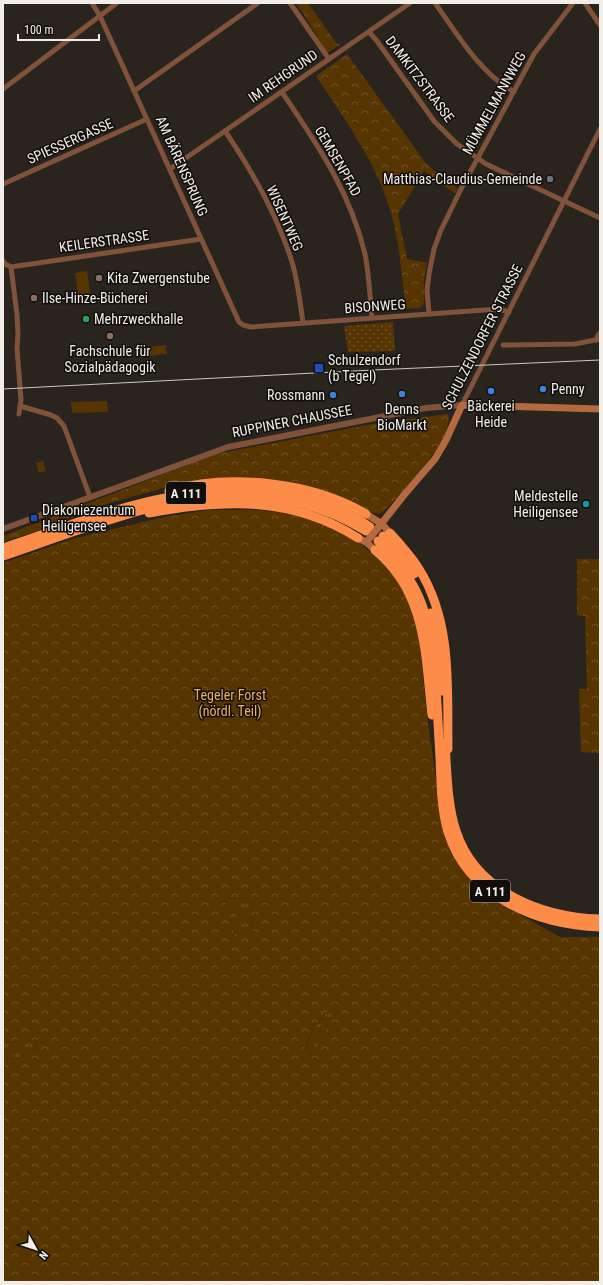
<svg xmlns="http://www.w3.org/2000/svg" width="603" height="1285" font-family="'Roboto Condensed',sans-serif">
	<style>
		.grass { fill: url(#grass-tufts) }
		.forest { fill: url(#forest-crowns); fill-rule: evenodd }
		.park { fill: #563500 }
		.garden { fill: url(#garden-dots) }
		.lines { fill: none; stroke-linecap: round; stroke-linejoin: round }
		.minor { stroke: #805239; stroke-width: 5 }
		.tertiary { stroke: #805239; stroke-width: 6 }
		.secondary { stroke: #b36a41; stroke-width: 7 }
		.motorway { stroke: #fe8c49; stroke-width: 9 }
		.tram { stroke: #ccc7c3; stroke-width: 1 }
		.secondary-bridge { stroke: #b36a41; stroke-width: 7 }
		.worship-dot { fill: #6b7280; stroke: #100e0b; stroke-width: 1.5 }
		.education-dot { fill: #8d6e63; stroke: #100e0b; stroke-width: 1.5 }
		.leisure-dot { fill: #2e9e5b; stroke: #100e0b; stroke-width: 1.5 }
		.transit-dot { fill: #1a4fb4; stroke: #100e0b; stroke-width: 1.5 }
		.shop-dot { fill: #3f7fe0; stroke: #100e0b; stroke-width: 1.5 }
		.culture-dot { fill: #0f9aa8; stroke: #100e0b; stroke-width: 1.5 }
		.labels { text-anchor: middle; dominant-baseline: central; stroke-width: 3; stroke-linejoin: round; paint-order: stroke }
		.shield { fill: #100e0b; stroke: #aeaaa6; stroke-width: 1 }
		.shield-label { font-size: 13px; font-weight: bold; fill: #f1ede9 }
		.street-label { font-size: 14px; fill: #f1ede9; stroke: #100e0b }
		.poi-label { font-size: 14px; fill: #f1ede9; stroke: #100e0b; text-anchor: start }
		.park-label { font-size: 14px; fill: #f2b058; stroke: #100e0b }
	</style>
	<defs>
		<pattern id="grass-tufts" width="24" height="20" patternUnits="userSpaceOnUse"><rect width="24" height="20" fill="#563500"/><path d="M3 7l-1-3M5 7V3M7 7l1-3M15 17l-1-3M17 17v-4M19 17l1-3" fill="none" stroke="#6f5325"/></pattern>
		<pattern id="forest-crowns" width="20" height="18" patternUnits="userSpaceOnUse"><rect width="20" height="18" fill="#563500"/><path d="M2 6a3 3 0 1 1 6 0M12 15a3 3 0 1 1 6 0" fill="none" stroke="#6f5325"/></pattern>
		<pattern id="garden-dots" width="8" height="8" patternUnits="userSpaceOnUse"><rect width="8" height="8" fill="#563500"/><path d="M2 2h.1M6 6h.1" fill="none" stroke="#6f5325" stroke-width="1.8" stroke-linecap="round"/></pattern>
	</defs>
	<rect width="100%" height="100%" fill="#2a241e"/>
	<!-- grass -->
	<g class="grass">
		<path d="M296,3H308L336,43L341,44L327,53L306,18Z"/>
		<path d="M224,897L249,899L254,936H235Z"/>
		<path d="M338,1003L315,1054L301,1055L315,1027L326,1012Z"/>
		<path d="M43,1040L25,1057L22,1062L3,1065V1042Z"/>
	</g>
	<!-- forest -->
	<g class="forest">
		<path d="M347,54L425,162L440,176L458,188L455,193L445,187L424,171L398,214L407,259L427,263L424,279V304L420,308L406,309C402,278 400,247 392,216C378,164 345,120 316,76Z"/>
		<path d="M448,414C456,437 399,496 383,512L379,514L202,480L167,487L96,507L40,530L3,542V536L216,454L377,423Z"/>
		<path d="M210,510H258L286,513L311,519L336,529L362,545L381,561L393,575L409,601L418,626L426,708L439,801L445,837L451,853L463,871L483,894L560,937H600V1282H3V1065L22,1062L25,1057L43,1040L3,1042V563L72,539L168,516ZM224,897L249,899L254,936H235ZM338,1003L315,1054L301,1055C312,1032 316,1019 338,1003Z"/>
		<path d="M577,559H600V753L581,752L579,689H587L585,616L577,615Z"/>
	</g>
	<!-- park -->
	<g class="park">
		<path d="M87,271L91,299L79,301L75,273Z"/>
		<path d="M166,345L167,354L148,356L147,347Z"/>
		<path d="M107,401L108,412L72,413L71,402Z"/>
		<path d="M43,461L46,471L39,473L36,463Z"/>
	</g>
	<!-- garden -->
	<path class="garden" d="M393,322L395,351L348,352L344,326Z"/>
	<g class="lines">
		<!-- minor -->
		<g class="minor">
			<path d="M92,3L100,16L239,322L243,325L251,327L498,309L509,312"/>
			<path d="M290,3L329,59"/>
			<path d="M435,3C458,35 479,72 514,92"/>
			<path d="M585,3L600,25"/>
			<path d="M369,32L377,41L434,121L457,144L486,164L600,218"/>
			<path d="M3,89L117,3"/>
			<path d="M134,91L258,3"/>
			<path d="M282,92C317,144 350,191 365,254C369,275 370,296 372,318"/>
			<path d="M225,131C253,172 277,215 292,262C298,282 300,302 303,323"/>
			<path d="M170,169L410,3"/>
			<path d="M3,184L147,119"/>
			<path d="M3,261L5,264L11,267L201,239"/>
			<path d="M11,267L17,315L18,334L17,348L21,400L19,414"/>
			<path d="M429,314L427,290L429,274L434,249L441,230L461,189L534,54L573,3"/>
			<path d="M597,340V337L600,333"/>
			<path d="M503,345L575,344L600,339"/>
			<path d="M462,405L600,129"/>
			<path d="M20,406L51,415L57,418L64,426L90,497"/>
		</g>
		<!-- tertiary -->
		<path class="tertiary" d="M3,529L228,447L426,408L462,405"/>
		<!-- secondary -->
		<g class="secondary">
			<path d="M366,514L382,524L390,533"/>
			<path d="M378,528L404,495L435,459L446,440L462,405L600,409"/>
			<path d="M358,538L366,542L375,550"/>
		</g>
		<!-- motorway -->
		<g class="motorway">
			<path d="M169,491C229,473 312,482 366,514"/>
			<path d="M149,513C223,499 292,496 358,538"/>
			<path d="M390,533C400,544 411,556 419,569C453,623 447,688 448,749"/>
			<path d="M383,536L396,550L414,574"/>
			<path d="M378,541C418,582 428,608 434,663C437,695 438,726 440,757C441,782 441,808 448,832C468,897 538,925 600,927"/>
			<path d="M3,548C93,518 177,481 274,492C308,496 341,507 370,527"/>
			<path d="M375,550C427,593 425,654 432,715"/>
			<path d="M3,556C38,544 74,531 109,520C134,512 159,504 185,500C248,490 311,497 366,531"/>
			<path d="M431,613L437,639L442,691"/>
			<path d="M445,743C447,772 447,803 456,831C476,892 541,917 600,919"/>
		</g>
		<!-- tram -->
		<path class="tram" d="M3,389L373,370L600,360"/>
		<!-- secondary-bridge -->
		<path class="secondary-bridge" d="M369,539L378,528"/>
	</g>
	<!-- markers -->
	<circle class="worship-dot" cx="550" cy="179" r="4"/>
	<g class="education-dot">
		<circle cx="99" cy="278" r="4"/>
		<circle cx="34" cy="298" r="4"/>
		<circle cx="110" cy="336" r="4"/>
	</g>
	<circle class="leisure-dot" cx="86" cy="319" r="4"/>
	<g class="transit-dot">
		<rect x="314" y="363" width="10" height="10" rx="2"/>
		<rect x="30" y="514" width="8" height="8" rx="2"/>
	</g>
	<g class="shop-dot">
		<circle cx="543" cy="389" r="4"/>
		<circle cx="491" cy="391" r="4"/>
		<circle cx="402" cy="394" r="4"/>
		<circle cx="333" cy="395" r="4"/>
	</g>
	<circle class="culture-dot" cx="586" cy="504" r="4"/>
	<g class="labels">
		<!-- shield labels -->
		<g class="shield">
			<rect x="166" y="482" width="40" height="22" rx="3"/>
			<rect x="470" y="880" width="40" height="22" rx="3"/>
		</g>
		<g class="shield-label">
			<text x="186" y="493">A 111</text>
			<text x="490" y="891">A 111</text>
		</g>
		<!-- street labels -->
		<g class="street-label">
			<text transform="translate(283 76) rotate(-35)">IM REHGRUND</text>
			<text transform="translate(420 79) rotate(53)">DAMKITZSTRASSE</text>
			<text transform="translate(494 103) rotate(-61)">MÜMMELMANNWEG</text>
			<text transform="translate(70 141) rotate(-24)">SPIESSERGASSE</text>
			<text transform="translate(338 161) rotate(60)">GEMSENPFAD</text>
			<text transform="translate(182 166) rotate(66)">AM BÄRENSPRUNG</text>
			<text transform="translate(285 218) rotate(66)">WISENTWEG</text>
			<text transform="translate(104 241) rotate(-8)">KEILERSTRASSE</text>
			<text transform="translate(375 306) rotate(-4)">BISONWEG</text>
			<text transform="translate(482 337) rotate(-63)">SCHULZENDORFER STRASSE</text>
			<text transform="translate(292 421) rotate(-11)">RUPPINER CHAUSSEE</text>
		</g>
		<!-- poi labels -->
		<g class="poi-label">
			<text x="542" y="179" text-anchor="end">Matthias-Claudius-Gemeinde</text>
			<text x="107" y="278">Kita Zwergenstube</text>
			<text x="42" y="298">Ilse-Hinze-Bücherei</text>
			<text x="94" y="319">Mehrzweckhalle</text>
			<text x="110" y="351" text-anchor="middle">Fachschule für<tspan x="110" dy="16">Sozialpädagogik</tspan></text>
			<text x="328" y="360">Schulzendorf<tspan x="328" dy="16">(b Tegel)</tspan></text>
			<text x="551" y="389">Penny</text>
			<text x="325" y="395" text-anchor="end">Rossmann</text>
			<text x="491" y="406" text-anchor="middle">Bäckerei<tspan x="491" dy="16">Heide</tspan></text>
			<text x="402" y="409" text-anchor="middle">Denns<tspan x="402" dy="16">BioMarkt</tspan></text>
			<text x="578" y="496" text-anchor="end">Meldestelle<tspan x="578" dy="16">Heiligensee</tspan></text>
			<text x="42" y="510">Diakoniezentrum<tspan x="42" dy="16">Heiligensee</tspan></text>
		</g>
		<!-- park labels -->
		<g class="park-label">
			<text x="230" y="695">Tegeler Forst<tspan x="230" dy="16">(nördl. Teil)</tspan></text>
		</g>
	</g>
	<!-- border -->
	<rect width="603" height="1285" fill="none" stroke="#f1ede9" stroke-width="8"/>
	<!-- north arrow -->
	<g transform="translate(36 1249) rotate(129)" stroke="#100e0b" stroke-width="3" paint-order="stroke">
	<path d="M0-3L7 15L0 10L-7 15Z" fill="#f1ede9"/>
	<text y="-6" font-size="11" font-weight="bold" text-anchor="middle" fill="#f1ede9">N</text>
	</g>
	<!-- scale -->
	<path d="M18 34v6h81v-6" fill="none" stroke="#f1ede9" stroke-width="2"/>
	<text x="24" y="34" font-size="12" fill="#f1ede9" stroke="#100e0b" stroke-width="3" paint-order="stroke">100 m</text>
</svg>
